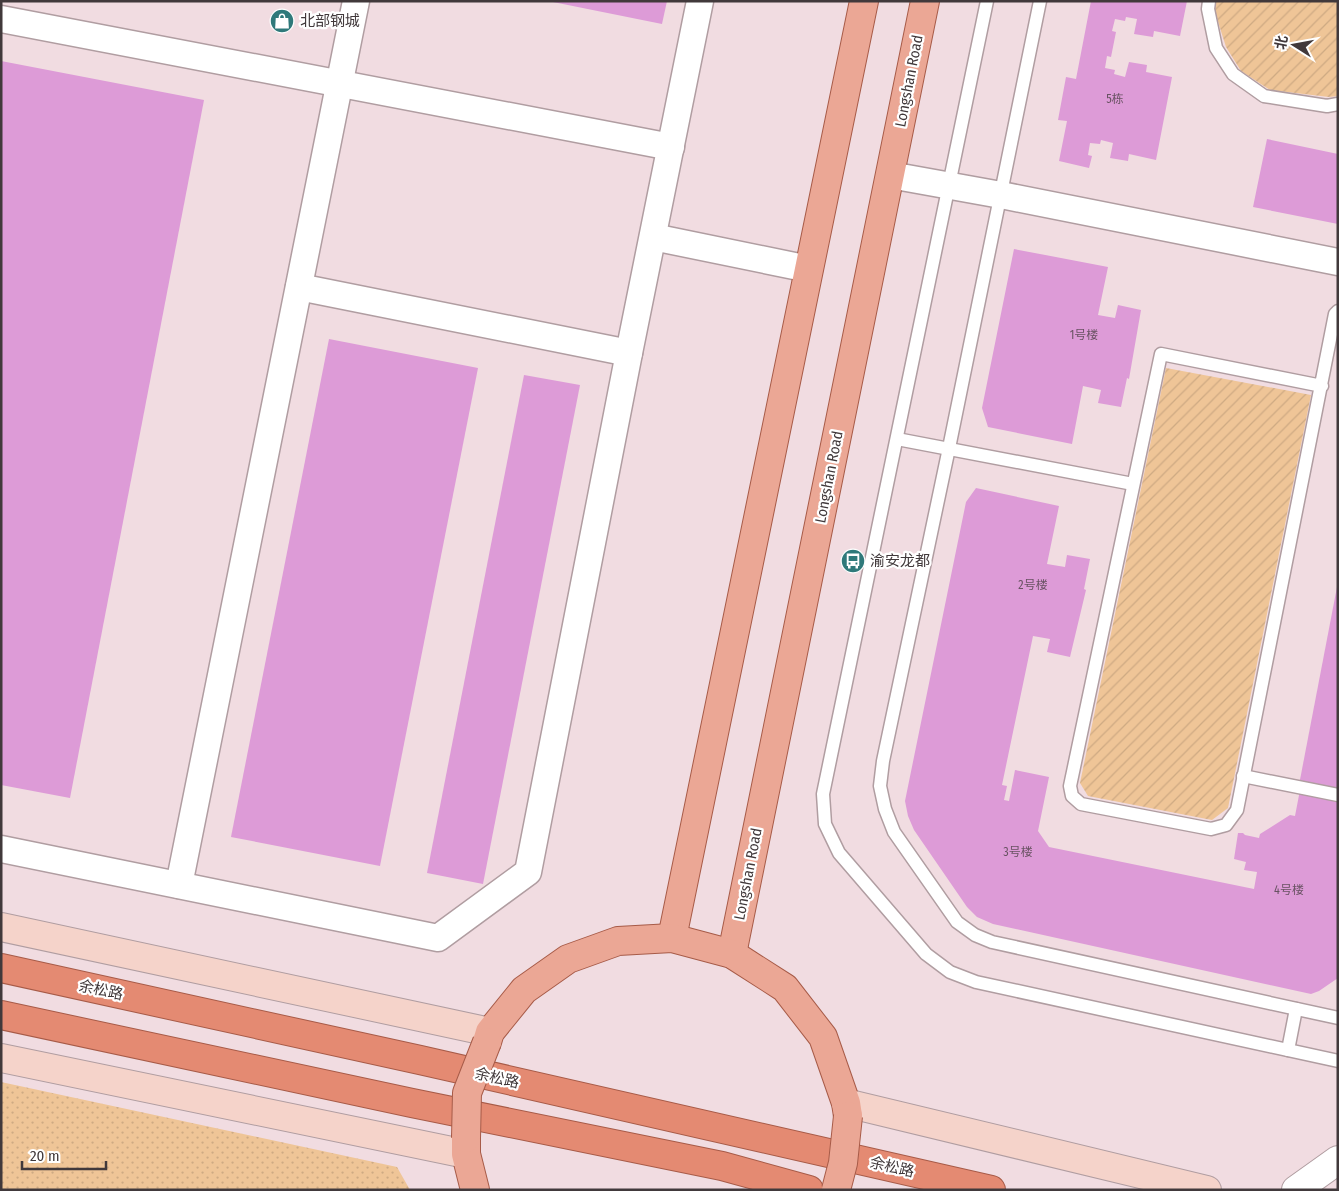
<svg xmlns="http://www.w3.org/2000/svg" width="1339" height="1191" font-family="'Fira Sans Condensed','Noto Sans SC',sans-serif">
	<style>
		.grass { fill: url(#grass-dots) }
		.garden { fill: url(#garden-furrows) }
		.building { fill: #dd9bd7 }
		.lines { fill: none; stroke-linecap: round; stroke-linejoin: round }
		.service-casing { stroke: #b09da1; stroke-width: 15 }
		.minor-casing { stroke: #b09da1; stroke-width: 29 }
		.tertiary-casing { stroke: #b09da1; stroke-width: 30 }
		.secondary-casing { stroke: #b09da1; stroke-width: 30 }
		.primary-casing { stroke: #a75b48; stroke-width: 30 }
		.trunk-casing { stroke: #a75b48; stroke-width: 30 }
		.service { stroke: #fff; stroke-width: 12 }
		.minor { stroke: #fff; stroke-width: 26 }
		.tertiary { stroke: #fff; stroke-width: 28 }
		.secondary { stroke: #f5d3ca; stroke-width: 28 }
		.primary { stroke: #eba795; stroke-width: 28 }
		.trunk { stroke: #e48a72; stroke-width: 28 }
		.primary-bridge-casing { stroke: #a75b48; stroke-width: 30; stroke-linecap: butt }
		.primary-bridge { stroke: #eba795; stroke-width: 28 }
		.labels { text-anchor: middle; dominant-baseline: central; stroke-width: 4.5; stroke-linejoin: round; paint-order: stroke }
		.number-label { font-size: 12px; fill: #685262 }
		.poi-label { font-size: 15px; fill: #41393b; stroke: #fff; text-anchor: start }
		.street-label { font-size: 15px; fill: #41393b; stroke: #fff }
	</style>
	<defs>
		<pattern id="grass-dots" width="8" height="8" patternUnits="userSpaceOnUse" patternTransform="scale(1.25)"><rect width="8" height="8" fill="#efc597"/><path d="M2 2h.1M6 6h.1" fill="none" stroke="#ceaa83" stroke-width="1.8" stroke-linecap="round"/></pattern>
		<pattern id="garden-furrows" width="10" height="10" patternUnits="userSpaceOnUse" patternTransform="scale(1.25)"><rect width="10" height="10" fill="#efc597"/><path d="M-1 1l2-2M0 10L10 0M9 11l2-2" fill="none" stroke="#ceaa83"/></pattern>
	</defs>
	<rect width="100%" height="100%" fill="#f1dce1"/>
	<!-- grass -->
	<path class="grass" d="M1,1082L397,1167L410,1190H1Z"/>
	<!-- garden -->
	<g class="garden">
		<path d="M1215,1H1338V96L1329,97L1270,90L1241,71L1226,47L1214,9Z"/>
		<path d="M1166,368L1311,395L1228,808L1212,820L1088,796L1080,783Z"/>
	</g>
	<!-- building -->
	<g class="building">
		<path d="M548,1H667L662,24Z"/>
		<path d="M1091,1H1187L1180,36L1154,31L1153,37L1134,34L1137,19L1126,17L1125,21L1115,19L1112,31L1116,32L1111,57L1107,56L1105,68L1115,70L1114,74L1125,77L1129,62L1147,65L1146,72L1172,77L1156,160L1129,154L1128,161L1110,158L1113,143L1101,140L1100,144L1090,143L1088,155L1092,156L1089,168L1059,161L1067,121L1058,120L1066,77L1076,79Z"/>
		<path d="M1,61L204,100L70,798L1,785Z"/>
		<path d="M1267,139L1338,154V224L1253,207Z"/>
		<path d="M1014,249L1108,267L1098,315L1115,318L1118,305L1141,310L1129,379L1127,378L1121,407L1098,403L1101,390L1083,386L1072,444L988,427L982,408Z"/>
		<path d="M329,339L478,368L380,866L231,837Z"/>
		<path d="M524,375L580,385L483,884L427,873Z"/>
		<path d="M976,488L1059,506L1047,564L1065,567L1067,555L1090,559L1084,589L1086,590L1070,657L1047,652L1050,639L1033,636L1002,785L1007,786L1004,800L1009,801L1015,770L1049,777L1038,831L1049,847L1254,889L1257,872L1244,870L1246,862L1234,859L1238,833H1243L1245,835L1259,838L1260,834L1290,815L1295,816L1300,790L1338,798V978L1319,991L1311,994L993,924L977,917L967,907L914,830L908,816L905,801L966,502Z"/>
		<path d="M1337,587H1338V792L1299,785Z"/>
	</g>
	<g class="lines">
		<!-- service casing -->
		<g class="service-casing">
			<g id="service">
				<path d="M987,1L823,794L825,824L839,853L926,954L950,972L976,982L1338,1061"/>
				<path d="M1040,1L949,448L883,761L880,786L885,809L894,832L957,922L975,935L992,942L1338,1018"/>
				<path d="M1209,1L1208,9L1216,48L1233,74L1264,96L1327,106L1338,104"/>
				<path d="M1322,386L1161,354L1070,786L1072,796L1081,804L1211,829L1226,825L1237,810L1335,314L1338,311"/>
				<path d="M897,439L1133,484"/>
				<path d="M1243,776L1338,795"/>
				<path d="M1288,1050L1296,1009"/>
			</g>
		</g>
		<!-- minor casing -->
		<g class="minor-casing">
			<g id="minor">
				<path d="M1,19L671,147"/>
				<path d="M890,175L1001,195L1338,262"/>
				<path d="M653,237L809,269"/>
				<path d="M299,287L629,353"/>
				<path d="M1,849L438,938L528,872L629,353L700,1"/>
				<path d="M179,885L356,1"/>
			</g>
		</g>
		<!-- tertiary casing -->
		<g class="tertiary-casing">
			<path id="tertiary" d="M1296,1190L1338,1160"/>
		</g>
		<!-- secondary casing -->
		<g class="secondary-casing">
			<g id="secondary">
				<path d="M1,927L490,1032"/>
				<path d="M1,1058L466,1154"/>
				<path d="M846,1103L1207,1190"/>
			</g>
		</g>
		<!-- primary casing -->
		<g class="primary-casing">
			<g id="primary">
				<path d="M672,938L864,1"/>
				<path d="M732,954L925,1"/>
				<path d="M487,1042L490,1032L524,990L568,959L618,941L672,938L732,954L785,988L823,1037L846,1103L848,1116"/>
				<path d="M466,1138V1154L475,1190"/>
			</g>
		</g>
		<!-- trunk casing -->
		<g class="trunk-casing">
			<g id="trunk">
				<path d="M1,968L420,1060L991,1190"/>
				<path d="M1,1015L412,1103L722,1166L809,1190"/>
			</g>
		</g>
		<!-- service -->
		<use href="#service" class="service"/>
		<!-- minor -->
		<use href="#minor" class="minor"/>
		<!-- tertiary -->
		<use href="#tertiary" class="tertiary"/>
		<!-- secondary -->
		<use href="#secondary" class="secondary"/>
		<!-- primary -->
		<use href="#primary" class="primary"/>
		<!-- trunk -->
		<use href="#trunk" class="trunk"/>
		<!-- primary-bridge casing -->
		<g class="primary-bridge-casing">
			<g id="primary-bridge">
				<path d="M466,1138L467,1093L487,1042"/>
				<path d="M836,1190L843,1163L848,1116"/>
			</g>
		</g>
		<!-- primary-bridge -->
		<use href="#primary-bridge" class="primary-bridge"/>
	</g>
	<!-- icons -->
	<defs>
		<g id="shop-disc" transform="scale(1.25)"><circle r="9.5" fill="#2f797a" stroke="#fff"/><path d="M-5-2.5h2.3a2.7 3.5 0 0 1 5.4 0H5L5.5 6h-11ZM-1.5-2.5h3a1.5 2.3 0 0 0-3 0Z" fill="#fff"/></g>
		<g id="bus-disc" transform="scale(1.25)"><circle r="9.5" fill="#2f797a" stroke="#fff"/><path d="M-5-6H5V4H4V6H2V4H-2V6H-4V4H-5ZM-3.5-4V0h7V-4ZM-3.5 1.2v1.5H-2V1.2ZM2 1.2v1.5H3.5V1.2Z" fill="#fff"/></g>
	</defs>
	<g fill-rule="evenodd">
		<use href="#shop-disc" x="282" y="21"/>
		<use href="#bus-disc" x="853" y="561"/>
	</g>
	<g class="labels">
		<!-- number labels -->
		<g class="number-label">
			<text x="1115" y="99">5栋</text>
			<text x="1084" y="335">1号楼</text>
			<text x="1033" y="585">2号楼</text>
			<text x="1018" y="852">3号楼</text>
			<text x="1289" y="890">4号楼</text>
		</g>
		<!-- poi labels -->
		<g class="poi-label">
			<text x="300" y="21">北部钢城</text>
			<text x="870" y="561">渝安龙都</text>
		</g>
		<!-- street labels -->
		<g class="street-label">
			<text transform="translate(909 81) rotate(-79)">Longshan Road</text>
			<text transform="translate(829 477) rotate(-79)">Longshan Road</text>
			<text transform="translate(748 874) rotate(-79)">Longshan Road</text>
			<text transform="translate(101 990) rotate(12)">余松路</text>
			<text transform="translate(497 1078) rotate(13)">余松路</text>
			<text transform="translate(892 1167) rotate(13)">余松路</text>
		</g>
	</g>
	<!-- border -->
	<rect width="1339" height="1191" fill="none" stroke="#41393b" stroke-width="5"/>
	<!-- north arrow -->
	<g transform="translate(1294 45) rotate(281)" stroke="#ffffff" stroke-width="4" paint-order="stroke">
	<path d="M0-4L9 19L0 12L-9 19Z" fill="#41393b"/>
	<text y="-8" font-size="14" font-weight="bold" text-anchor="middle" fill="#41393b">北</text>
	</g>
	<!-- scale -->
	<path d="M22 1161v8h84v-8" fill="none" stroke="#41393b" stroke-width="2.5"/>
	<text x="30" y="1161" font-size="15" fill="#41393b" stroke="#ffffff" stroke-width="4" paint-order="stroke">20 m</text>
</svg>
